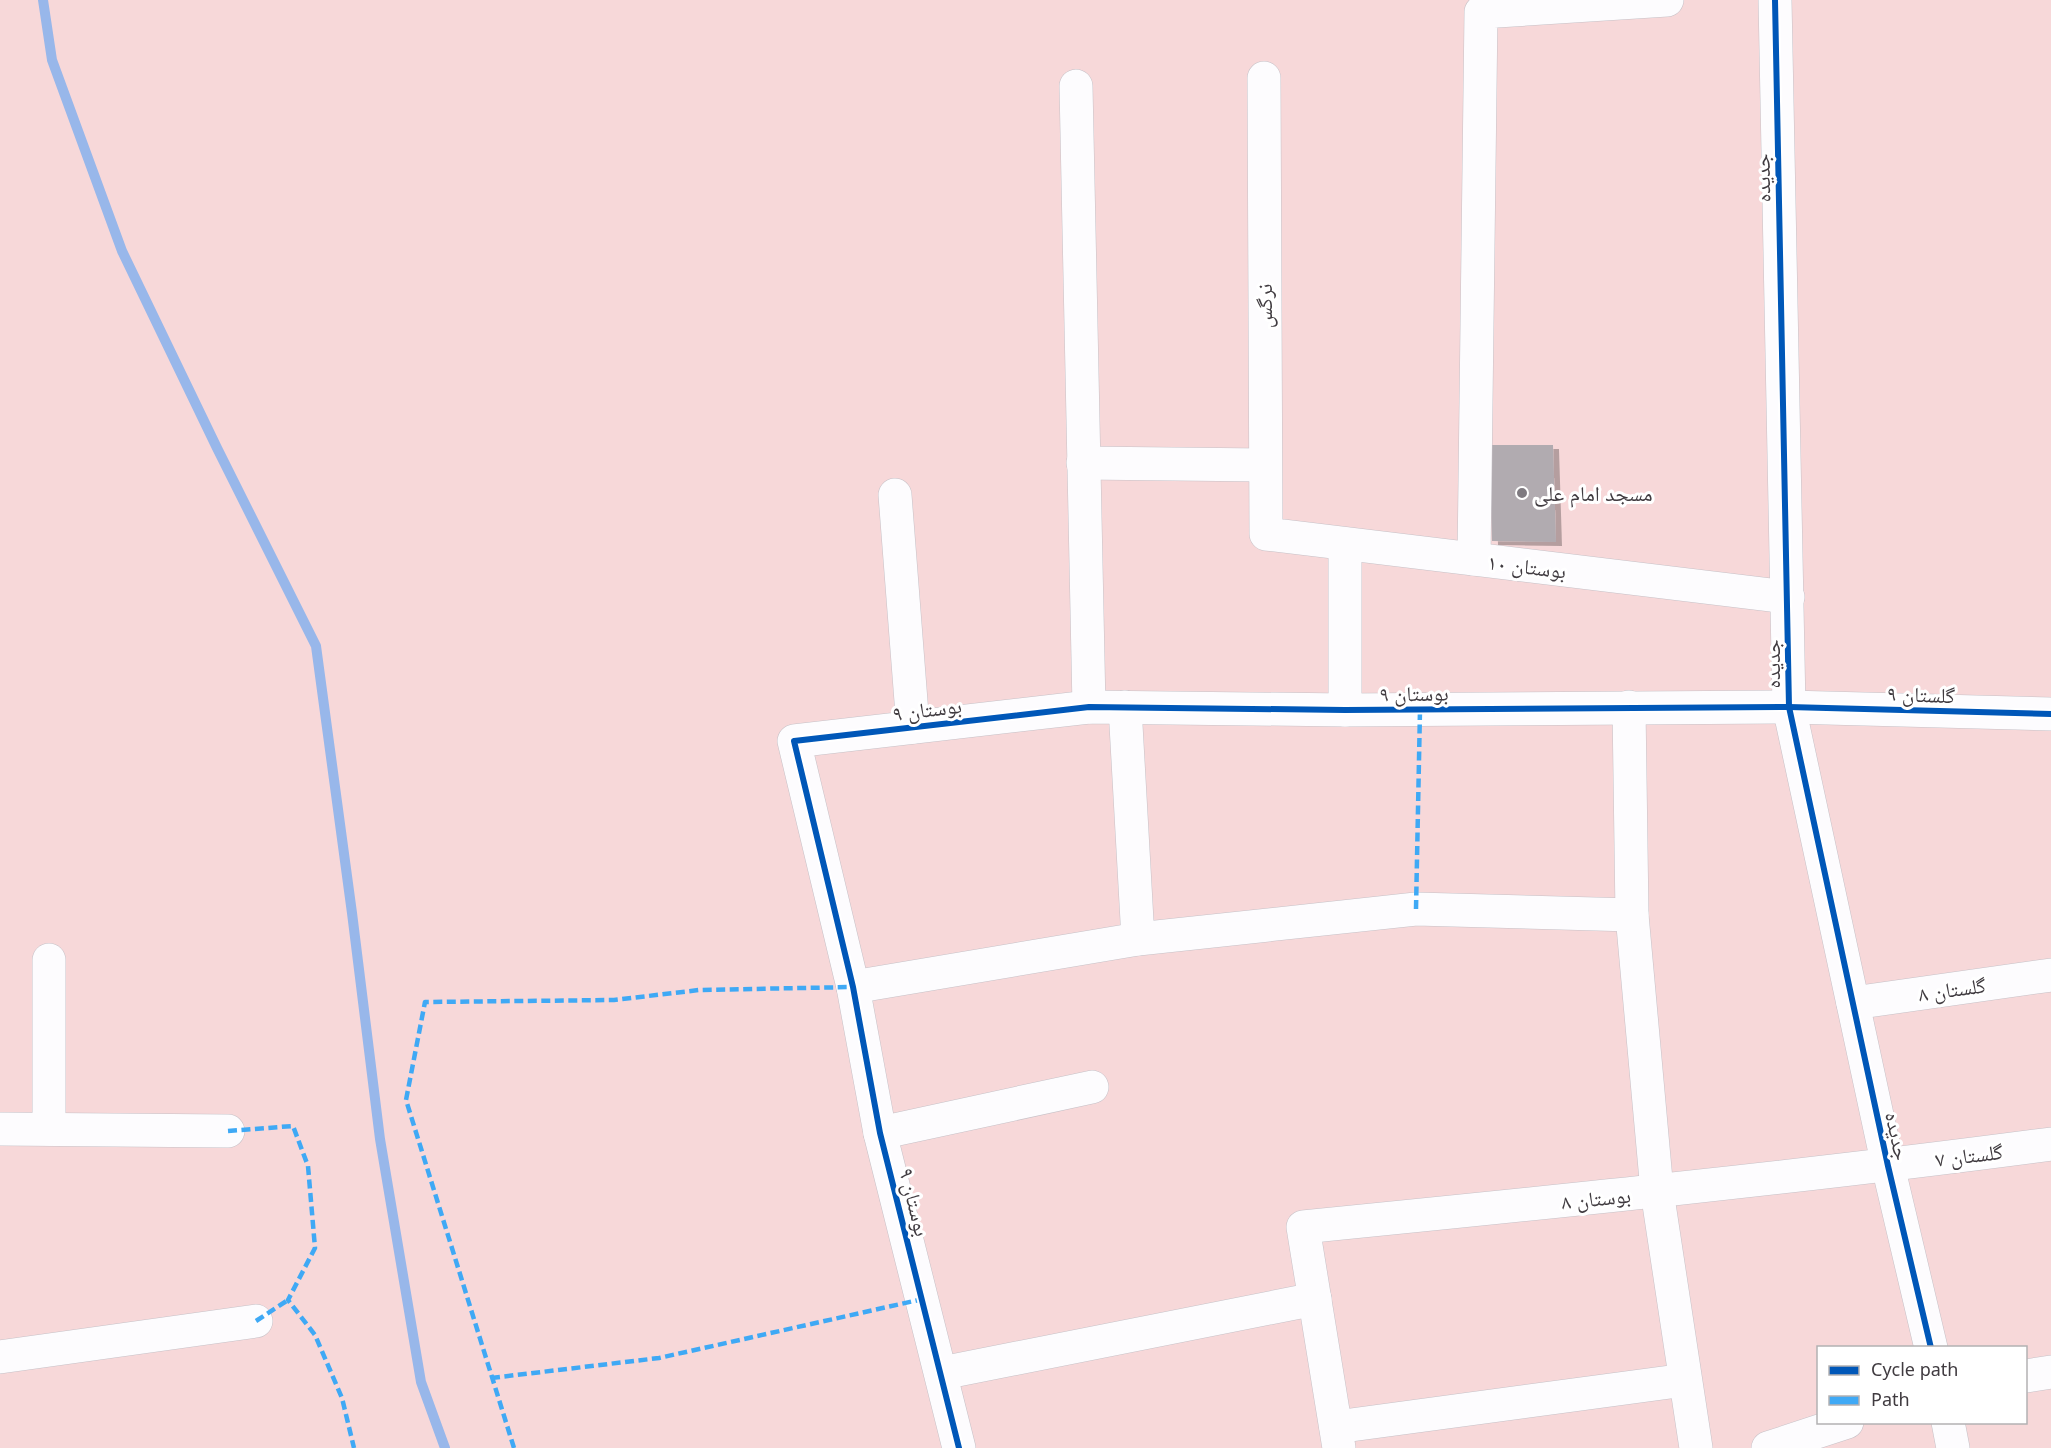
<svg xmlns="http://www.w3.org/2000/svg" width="2051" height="1448" font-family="'Noto Sans','Noto Naskh Arabic',sans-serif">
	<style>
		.green { fill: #f7d8d9; fill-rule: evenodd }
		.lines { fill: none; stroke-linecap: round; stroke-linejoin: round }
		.stream { stroke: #98b7ea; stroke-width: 10 }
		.building { fill: #b1abb0; filter: url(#shadow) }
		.minor-casing { stroke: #c6c1c7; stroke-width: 34 }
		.minor { stroke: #fdfcfe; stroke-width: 33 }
		.quiet { stroke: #3fa9f5; stroke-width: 4.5; stroke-dasharray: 9 4.5; stroke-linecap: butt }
		.cycleway-casing { stroke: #fff; stroke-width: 10 }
		.cycleway { stroke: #0057b8; stroke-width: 6 }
		.poi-dot { fill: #7f7a80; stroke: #fff; stroke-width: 2 }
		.labels { text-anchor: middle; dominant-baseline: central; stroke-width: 6; stroke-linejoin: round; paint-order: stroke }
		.street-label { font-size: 21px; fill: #403b40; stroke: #fff }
		.poi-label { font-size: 21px; fill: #403b40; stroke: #fff; text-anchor: start }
	</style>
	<defs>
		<filter id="shadow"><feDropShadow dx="6" dy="4" stdDeviation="0" flood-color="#0004"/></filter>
	</defs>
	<rect width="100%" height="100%" fill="#f4eef6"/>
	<!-- green -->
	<path class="green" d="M0,0H2051V1448H0ZM1818,1348H2026V1422H1818Z"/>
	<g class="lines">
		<!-- stream -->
		<path class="stream" d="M43,0L52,60L122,251L217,448L316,646L352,913L380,1139L421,1382L445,1448"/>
	</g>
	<!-- building -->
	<path class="building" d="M1489,445H1553L1556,542L1492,541Z"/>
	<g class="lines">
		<!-- minor casing -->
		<g class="minor-casing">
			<g id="minor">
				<path d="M1775,0L1789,707L1888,1166L1931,1348"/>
				<path d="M1264,78L1266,534L1788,597"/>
				<path d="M1076,86L1089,707"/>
				<path d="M1083,463L1264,465"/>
				<path d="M895,495L913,727"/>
				<path d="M1474,559L1481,12L1667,0"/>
				<path d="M1125,707L1138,939"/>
				<path d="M1629,707L1632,915L1657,1191L1696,1448"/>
				<path d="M1345,710V544"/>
				<path d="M853,987L1138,939L1416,909L1632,915"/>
				<path d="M1853,1003L2051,975"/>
				<path d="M0,1129L228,1131"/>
				<path d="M49,1129V960"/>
				<path d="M880,1133L1092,1087"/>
				<path d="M0,1357L256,1321"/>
				<path d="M942,1373L1315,1299"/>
				<path d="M2026,1376L2051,1372"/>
				<path d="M1948,1422L1953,1448"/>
				<path d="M1336,1427L1685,1380"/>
				<path d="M959,1448L880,1133L853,987L794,741L1089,707L1345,710L1789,707L2051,714"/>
				<path d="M1339,1448L1303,1227C1553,1202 1802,1177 2051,1144"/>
				<path d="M1768,1448L1847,1422"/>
			</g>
		</g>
		<!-- minor -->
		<use href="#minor" class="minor"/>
		<!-- quiet -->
		<g class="quiet">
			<path d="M1416,909L1420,710"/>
			<path d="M228,1131L293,1126L308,1166L315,1248L288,1300L315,1335L342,1398L354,1448"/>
			<path d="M256,1321L288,1300"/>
			<path d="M491,1378L659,1358L923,1299"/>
			<path d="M514,1448L406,1100L425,1002L614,1000L699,990L853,987"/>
		</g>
		<!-- cycleway casing -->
		<g class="cycleway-casing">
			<g id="cycleway">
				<path d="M1775,0L1789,707L1888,1166L1931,1348"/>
				<path d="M959,1448L880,1133L853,987L794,741L1089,707L1345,710L1789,707L2051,714"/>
			</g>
		</g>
		<!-- cycleway -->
		<use href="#cycleway" class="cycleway"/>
	</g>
	<!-- markers -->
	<circle class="poi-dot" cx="1522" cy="493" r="6"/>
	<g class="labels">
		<!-- street labels -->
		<g class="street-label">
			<text transform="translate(1762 178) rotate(-91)">جدیده</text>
			<text transform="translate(1264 306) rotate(-90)">نرگس</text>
			<text transform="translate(1527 566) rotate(7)">بوستان ۱۰</text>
			<text transform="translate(1772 664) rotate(-90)">جدیده</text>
			<text transform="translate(1414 693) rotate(-1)">بوستان ۹</text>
			<text transform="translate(1921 694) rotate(2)">گلستان ۹</text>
			<text transform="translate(927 709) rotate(-7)">بوستان ۹</text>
			<text transform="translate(1952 989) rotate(-8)">گلستان ۸</text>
			<text transform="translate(1898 1136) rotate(78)">جدیده</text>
			<text transform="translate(1969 1155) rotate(-7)">گلستان ۷</text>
			<text transform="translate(1596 1198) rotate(-6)">بوستان ۸</text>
			<text transform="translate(915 1202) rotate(76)">بوستان ۹</text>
		</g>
		<!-- poi labels -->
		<g class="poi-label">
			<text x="1534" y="493">مسجد امام علی</text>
		</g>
	</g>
	<!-- legend -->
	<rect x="1817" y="1346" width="210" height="78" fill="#ffffff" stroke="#b3b1b3" stroke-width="1.5"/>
	<rect x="1829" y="1366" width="30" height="9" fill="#0057b8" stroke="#b3b1b3" stroke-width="1.5"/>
	<text x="1871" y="1376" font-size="18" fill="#403b40">Cycle path</text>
	<rect x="1829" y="1396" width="30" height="9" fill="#3fa9f5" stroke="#b3b1b3" stroke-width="1.5"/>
	<text x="1871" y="1406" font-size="18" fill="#403b40">Path</text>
</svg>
